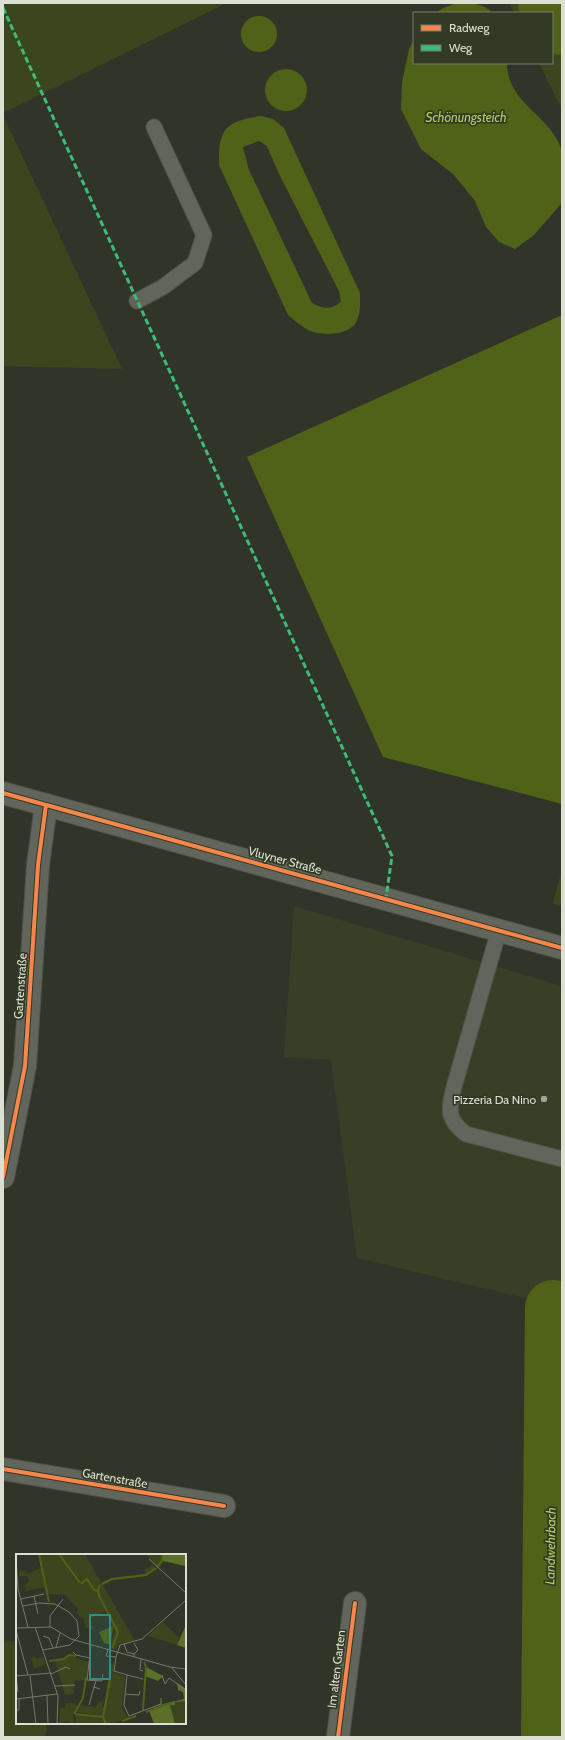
<svg xmlns="http://www.w3.org/2000/svg" width="565" height="1740" font-family="Cabin,sans-serif">
	<style>
		.built { fill: #383f26 }
		.green { fill: #3b461e }
		.water { fill: #506218; fill-rule: evenodd }
		.lines { fill: none; stroke-linecap: round; stroke-linejoin: round }
		.river { stroke: #506218; stroke-width: 56 }
		.lane-casing { stroke: #4f5348; stroke-width: 17 }
		.street-casing { stroke: #4f5348; stroke-width: 24 }
		.secondary-casing { stroke: #4f5348; stroke-width: 24 }
		.lane { stroke: #62655c; stroke-width: 15 }
		.street { stroke: #62655c; stroke-width: 22 }
		.secondary { stroke: #62655c; stroke-width: 22 }
		.quiet { stroke: #3abd76; stroke-width: 3; stroke-dasharray: 6 3; stroke-linecap: butt }
		.cycleway-casing { stroke: #323924; stroke-width: 6 }
		.cycleway { stroke: #f5874c; stroke-width: 4 }
		.poi-dot { fill: #a0a498; stroke: #323924; stroke-width: 1.5 }
		.labels { text-anchor: middle; dominant-baseline: central; stroke-width: 3.5; stroke-linejoin: round; paint-order: stroke }
		.street-label { font-size: 12px; fill: #dce0d3; stroke: #323924 }
		.poi-label { font-size: 12px; fill: #dce0d3; stroke: #323924; text-anchor: end }
		.water-label { font-size: 13px; font-style: italic; fill: #b1cf66; stroke: #323924 }
		.inset-river { fill: none; stroke: #506218; stroke-width: 2 }
		.inset-road { fill: none; stroke: #75796d; stroke-width: 1 }
		.view { fill: #388b82; fill-opacity: 0.15; stroke: #388b82; stroke-width: 2 }
		.inset-edge { fill: none; stroke: #dce0d3; stroke-width: 2 }
	</style>
	<rect width="100%" height="100%" fill="#313429"/>
	<!-- built -->
	<path class="built" d="M294,906L562,986V1307L357,1258L331,1060L284,1057Z"/>
	<!-- green -->
	<g class="green">
		<path d="M3,3H227L3,113Z"/>
		<path d="M509,3H562V110L539,63H552V13H514Z"/>
		<path d="M3,115L122,369L3,366Z"/>
		<path d="M562,869V906L553,903Z"/>
		<path d="M539,1301L562,1307V1737H534Z"/>
		<path d="M3,1640L17,1642V1723H47L45,1737H3Z"/>
	</g>
	<!-- water -->
	<g class="water">
		<path d="M457,3C471,3 483,3 493,13H436L443,8Z"/>
		<circle cx="259" cy="34" r="18"/>
		<path d="M414,39V63H507C507,104 551,115 562,151C565,162 562,191 562,203L534,235L515,249L499,242L486,227L475,201L454,175L421,149L401,109L402,83L409,49Z"/>
		<circle cx="286" cy="90" r="21"/>
		<path d="M261,116L273,119L284,128L360,293C360,304 361,315 355,324C346,336 320,336 308,330C301,326 294,320 288,315L219,165C218,129 226,121 261,116ZM259,141L267,146L279,174L339,291L341,302C330,310 324,309 312,303L249,170L243,147Z"/>
		<path d="M562,315V804L383,757L247,457Z"/>
	</g>
	<g class="lines">
		<!-- river -->
		<g class="river">
			<path d="M546,3L562,27"/>
			<path d="M549,1737L553,1308"/>
		</g>
		<!-- lane casing -->
		<g class="lane-casing">
			<g id="lane">
				<path d="M137,301L163,287L195,263L204,235L154,127"/>
				<path d="M499,930L454,1087C449,1110 446,1119 466,1134L562,1159"/>
			</g>
		</g>
		<!-- street casing -->
		<g class="street-casing">
			<g id="street">
				<path d="M3,1177L25,1066L38,865L46,805"/>
				<path d="M3,1469L224,1506"/>
				<path d="M338,1737L355,1603"/>
			</g>
		</g>
		<!-- secondary casing -->
		<g class="secondary-casing">
			<path id="secondary" d="M3,793L562,948"/>
		</g>
		<!-- lane -->
		<use href="#lane" class="lane"/>
		<!-- street -->
		<use href="#street" class="street"/>
		<!-- secondary -->
		<use href="#secondary" class="secondary"/>
		<!-- quiet -->
		<path class="quiet" d="M3,8L392,856L386,898"/>
		<!-- cycleway casing -->
		<g class="cycleway-casing">
			<g id="cycleway">
				<path d="M3,793L562,948"/>
				<path d="M3,1177L25,1066L38,865L46,805"/>
				<path d="M3,1469L224,1506"/>
				<path d="M338,1737L355,1603"/>
			</g>
		</g>
		<!-- cycleway -->
		<use href="#cycleway" class="cycleway"/>
	</g>
	<!-- markers -->
	<circle class="poi-dot" cx="544" cy="1099" r="4"/>
	<g class="labels">
		<!-- street labels -->
		<g class="street-label">
			<text transform="translate(285 860) rotate(15)">Vluyner Straße</text>
			<text transform="translate(20 986) rotate(-86)">Gartenstraße</text>
			<text transform="translate(115 1478) rotate(10)">Gartenstraße</text>
			<text transform="translate(336 1669) rotate(-83)">Im alten Garten</text>
		</g>
		<!-- poi labels -->
		<g class="poi-label">
			<text x="536" y="1099">Pizzeria Da Nino</text>
		</g>
		<!-- water labels -->
		<g class="water-label">
			<text x="466" y="117">Schönungsteich</text>
			<text transform="translate(550 1546) rotate(-89)">Landwehrbach</text>
		</g>
	</g>
	<!-- overview -->
	<g transform="translate(16 1554)">
		<rect width="170" height="170" fill="#313429"/>
		<path d="M23,0H69L85,29L95,24L129,20L128,16L137,11L141,15L130,22L97,26L87,31L119,87L104,89L99,96L94,94L98,77L90,57L74,65L78,75L69,74L68,65L60,59L63,56L49,41L31,40L30,33L10,37L8,31L13,28L12,22H3V18L9,16L11,20L27,13ZM130,0H147V2L170,0V13L148,7L142,15ZM147,68L163,84L161,91L132,82ZM53,101L72,108V114L69,126L58,127V140L49,141L39,107ZM19,103L20,105L27,103L30,110L18,115L15,104ZM94,109L98,110L99,119L109,122L106,154L112,164L94,170H61L59,161L86,162L59,158L64,151L80,153L82,148L87,147L86,153H88ZM170,147V170H159L154,151H159V148ZM49,149H59L61,152L57,160L59,170H53V167L43,170L44,154L50,153Z" fill="#3b461e"/>
		<path d="M147,0H170V12L147,7ZM170,71V94L161,91ZM130,113L147,122L142,127L129,122ZM161,129L170,135V147L159,148V151H154L159,170H138L133,156L147,150L168,145L167,138L162,136Z" fill="#5c6f2a"/>
		<path d="M97,72L95,91L88,89L83,78Z" fill="#506218"/>
		<path class="inset-river" d="M23,0L33,48M43,0L64,29M141,13L146,7V0M65,30L71,25L78,36L82,37M86,30L96,25L130,21L140,14M84,31L82,36L83,42L102,78L96,94M33,107L48,105L53,101L60,102M127,156L130,113L128,108M130,158L154,149M58,160L67,144L70,123M59,160L87,163M106,167L120,162M90,170L87,163L94,126V109"/>
		<path class="inset-road" d="M0,5L2,35L12,73M133,5L170,39M18,42L22,60M5,45L28,40M7,52L23,49L39,50L53,58L61,67L63,82L54,91L27,96M19,73L42,142L41,170M34,73V62L47,45M0,74L35,73L55,85L154,113L170,115M0,76L12,121M27,82L33,84L37,94M118,89L122,96L118,100M108,90L111,98L118,100V103M75,91L71,126L86,127L87,120M40,93L44,79M92,96L90,102L100,103M57,98L60,101L74,104M125,105L124,116L127,117M156,114L170,131M35,120L50,113L54,115M111,121L127,125M146,121L149,130L153,124L170,136M14,122L20,170M80,127L78,133L84,135M39,132L59,131M2,138L0,122L35,119M109,140L123,141L124,137M31,141L32,170M145,144V150L113,162L108,151L111,121L98,117L100,103L104,91L126,85L170,46M0,145L41,140M73,151L78,133M0,156H3V145"/>
		<path class="view" d="M74,61H94V125H74Z"/>
		<rect width="170" height="170" class="inset-edge"/>
	</g>
	<!-- border -->
	<rect width="565" height="1740" fill="none" stroke="#dce0d3" stroke-width="8"/>
	<!-- legend -->
	<rect x="413" y="12" width="140" height="52" fill="#323924" stroke="#767c6a"/>
	<rect x="421" y="25" width="20" height="6" fill="#f5874c" stroke="#767c6a"/>
	<text x="449" y="32" font-size="12" fill="#dce0d3">Radweg</text>
	<rect x="421" y="45" width="20" height="6" fill="#3abd76" stroke="#767c6a"/>
	<text x="449" y="52" font-size="12" fill="#dce0d3">Weg</text>
</svg>
